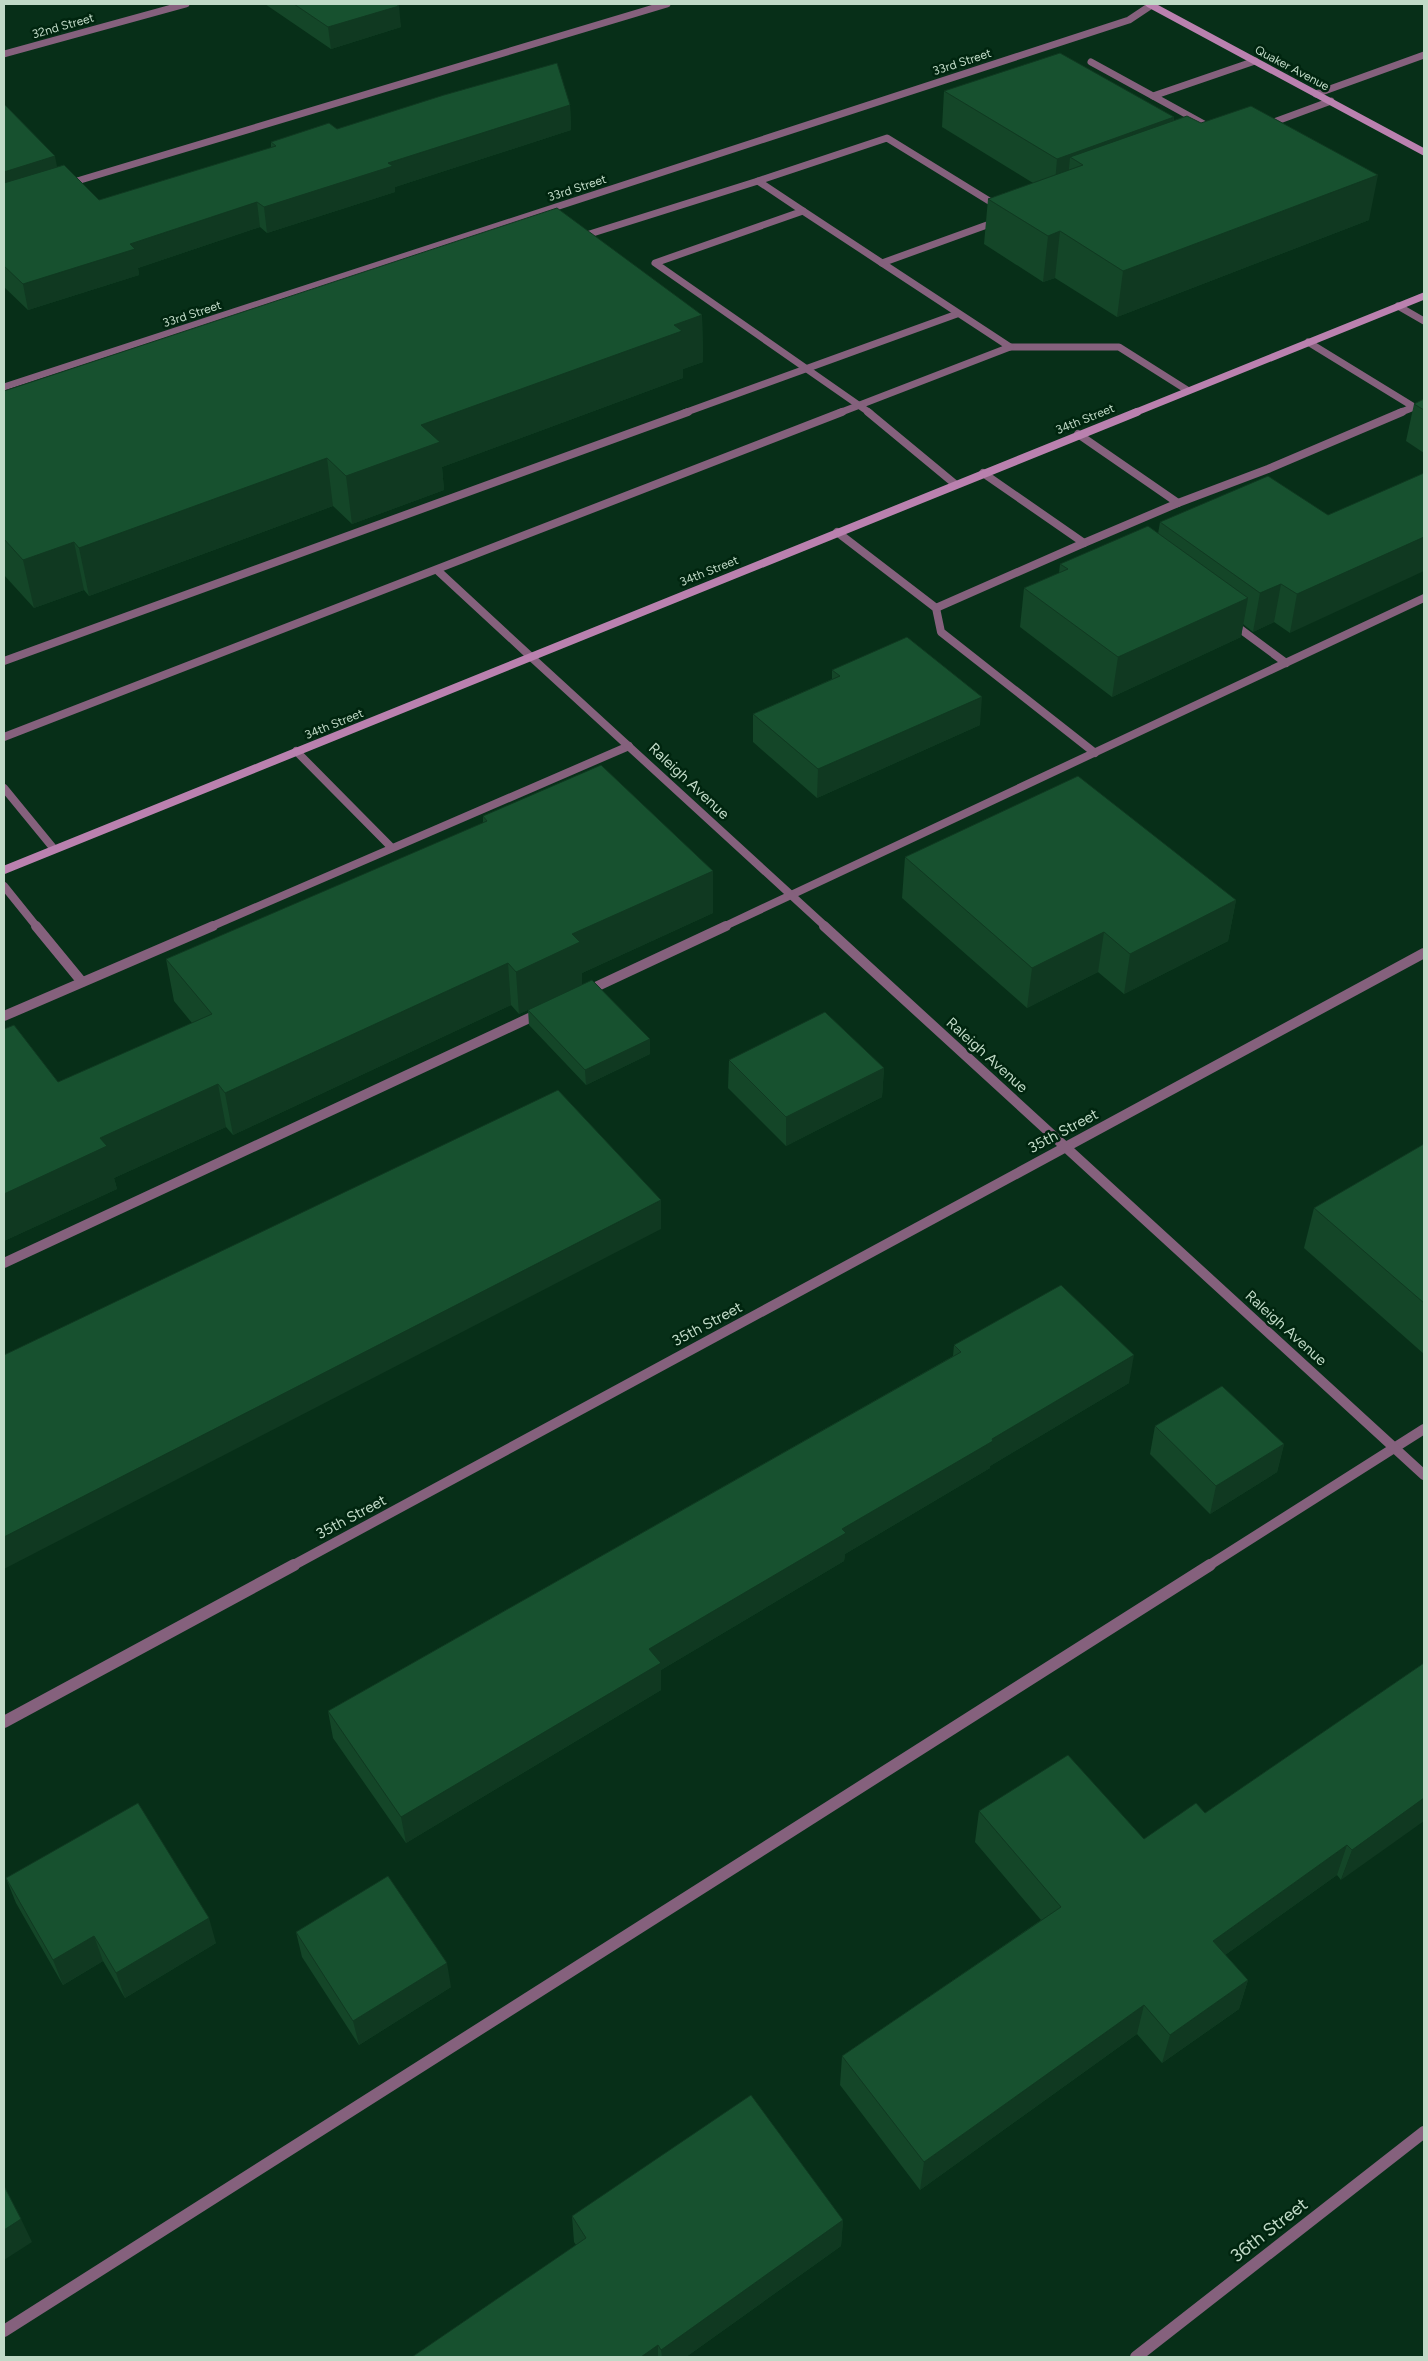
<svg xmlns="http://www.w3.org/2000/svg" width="1428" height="2361" font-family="Figtree,sans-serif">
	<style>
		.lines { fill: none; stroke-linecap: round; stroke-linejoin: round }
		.lane-far3 { stroke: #85617d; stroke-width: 7 }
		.lane-far2 { stroke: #85617d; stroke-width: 8 }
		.lane-far1 { stroke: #85617d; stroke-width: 10 }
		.lane { stroke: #85617d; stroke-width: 12 }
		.street-far3 { stroke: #85617d; stroke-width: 7 }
		.street-far2 { stroke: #85617d; stroke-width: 8 }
		.street-far1 { stroke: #85617d; stroke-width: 10 }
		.street { stroke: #85617d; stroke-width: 12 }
		.secondary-far1 { stroke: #ba81af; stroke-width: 7 }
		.secondary { stroke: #ba81af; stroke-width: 8 }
		.wall { fill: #144628 }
		.shaded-wall { fill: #103921 }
		.building { fill: #17512f; stroke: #103921 }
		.labels { text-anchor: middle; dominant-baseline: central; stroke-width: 5; stroke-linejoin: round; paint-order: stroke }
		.far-street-label { font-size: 12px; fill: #c0dac7; stroke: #00250f }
		.street-label { font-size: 15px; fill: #c0dac7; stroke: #00250f }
		.near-street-label { font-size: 18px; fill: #c0dac7; stroke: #00250f }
	</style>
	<rect width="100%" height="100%" fill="#072f18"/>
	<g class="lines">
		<!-- lane-far3 -->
		<g class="lane-far3">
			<path d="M1091,62L1153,96"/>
			<path d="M1316,94L1424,55"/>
			<path d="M1266,125L1331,101"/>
			<path d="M1213,129L1153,96L1255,61"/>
			<path d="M67,184L667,4"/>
			<path d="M803,211L882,263"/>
			<path d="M580,237L758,181"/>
			<path d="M1398,306L1424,321"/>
			<path d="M1308,342L1414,407L1399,413"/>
			<path d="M1010,347H1119L1187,390"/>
			<path d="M684,413L957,314"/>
			<path d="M839,413L1010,347L882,263L998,221"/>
			<path d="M870,413L655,263L803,211L758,181L887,138L999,207"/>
		</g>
		<!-- lane-far2 -->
		<g class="lane-far2">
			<path d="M868,412L955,484"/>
			<path d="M1078,434L1178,503L1084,543"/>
			<path d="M1178,503L1268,469L1402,412"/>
			<path d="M837,532L936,608L941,632L1095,753"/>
			<path d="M437,570L530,656"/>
			<path d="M936,608L1084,543L983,473"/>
			<path d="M1232,623L1286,663"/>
			<path d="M4,661L688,412"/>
			<path d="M4,737L842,412"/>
			<path d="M296,751L392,848"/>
			<path d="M4,788L54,849"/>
			<path d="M4,886L37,927"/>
			<path d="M210,927L629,746"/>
			<path d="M723,927L1424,598"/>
		</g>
		<!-- lane-far1 -->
		<g class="lane-far1">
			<path d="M36,926L82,982"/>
			<path d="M587,991L726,926"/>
			<path d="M4,1016L213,926"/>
			<path d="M4,1263L540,1013"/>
			<path d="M1208,1566L1424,1429"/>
		</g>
		<!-- lane -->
		<path class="lane" d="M4,2331L1210,1565"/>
		<!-- street-far3 -->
		<g class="street-far3">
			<path d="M4,54L186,4"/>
			<path d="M4,387L1129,20L1153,4"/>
		</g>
		<!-- street-far2 -->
		<path class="street-far2" d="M530,656L826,927"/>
		<!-- street-far1 -->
		<g class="street-far1">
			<path d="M824,926L1424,1475"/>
			<path d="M292,1566L1424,953"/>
		</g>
		<!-- street -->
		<g class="street">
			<path d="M4,1722L294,1565"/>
			<path d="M1136,2357L1424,2132"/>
		</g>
		<!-- secondary-far1 -->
		<g class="secondary-far1">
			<path d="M1149,4L1424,152"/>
			<path d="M1134,413L1424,296"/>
		</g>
		<!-- secondary -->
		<path class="secondary" d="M4,870L1137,412"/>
	</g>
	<!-- wall -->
	<g class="wall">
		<path d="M265,4H396L401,27L331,49Z"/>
		<path d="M944,91L1174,117V121L1369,220L1117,317L1055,278L1043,282L984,244L988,199L1033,183L942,127Z"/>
		<path d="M4,104L57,167L99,200L271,148V142L337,129L570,105L571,130L395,187V192L267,233L260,227L138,268L139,275L28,310L4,287Z"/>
		<path d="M702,315L703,362L683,369V378L442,467L444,490L352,524L333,506L89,596L84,590L34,608L4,575V391Z"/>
		<path d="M1424,399V453L1406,441L1414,404Z"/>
		<path d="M1328,515L1290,633L1274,622L1253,632L1243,624L1241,637L1112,697L1020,627L1024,588L1059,573L1060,564L1158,534L1160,522Z"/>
		<path d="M832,670L980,725L817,798L753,742V714L832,679Z"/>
		<path d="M483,816L713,913L582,973V985L650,1054L586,1085L529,1025L528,1010L519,1014L511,1005L233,1135L226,1127L114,1178L117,1189L4,1241V1029L58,1082L192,1023L174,1001L166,959L483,823Z"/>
		<path d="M905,857L1236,900L1228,941L1124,994L1098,972L1027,1008L902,898Z"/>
		<path d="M729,1060L884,1068L882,1097L786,1146L728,1088Z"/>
		<path d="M1424,1144V1354L1304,1248L1314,1208Z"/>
		<path d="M954,1345L1129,1383L990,1466V1468L845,1554L844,1561L661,1670V1690L406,1843L333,1738L328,1711L953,1356Z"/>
		<path d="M1155,1426L1284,1444L1277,1472L1210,1514L1150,1454Z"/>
		<path d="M1424,1663L1341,1880L1337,1875L1225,1955L1248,1980L1239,2009L1162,2063L1137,2034L920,2190L840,2085L842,2056L1041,1920L975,1842L979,1811L1144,1839L1205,1813Z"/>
		<path d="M6,1878L216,1943L125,1998L103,1961L63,1985L16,1903Z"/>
		<path d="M296,1932L451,1987L359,2045L302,1957Z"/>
		<path d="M572,2216L843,2220L841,2246L686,2357H412L576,2245L574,2242Z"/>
	</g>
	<!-- shaded-wall -->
	<g class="shaded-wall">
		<path d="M399,6L401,27L331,49L328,27Z"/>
		<path d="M570,105L571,130L395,187V192L267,233L264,207L388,163Z"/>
		<path d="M1174,117L1169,154L1070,157L1067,191L1054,195L1057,159Z"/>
		<path d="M55,156L60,182L4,199V172Z"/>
		<path d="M1378,175L1369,220L1117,317L1123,271Z"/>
		<path d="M257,202L260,227L138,268L139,275L28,310L23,284L130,244Z"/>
		<path d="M1060,231L1055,278L1043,282L1048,236Z"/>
		<path d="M702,315L703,362L683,369V378L442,467L444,490L352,524L346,476L421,425L674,325Z"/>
		<path d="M327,458L333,506L89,596L79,548Z"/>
		<path d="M1424,537V571L1290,633L1297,594Z"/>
		<path d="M74,542L84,590L34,608L23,560Z"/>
		<path d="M1281,584L1274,622L1253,632L1260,593Z"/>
		<path d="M1248,598L1241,637L1112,697L1118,657Z"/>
		<path d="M982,697L980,725L817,798L818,769Z"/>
		<path d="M713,871V913L582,973V985L519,1014L516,972L572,934Z"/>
		<path d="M1236,900L1228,941L1124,994L1130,954Z"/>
		<path d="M1104,932L1098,972L1027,1008L1032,968Z"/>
		<path d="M508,963L511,1005L233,1135L225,1093Z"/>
		<path d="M650,1039V1054L586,1085L585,1070Z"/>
		<path d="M884,1068L882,1097L786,1146V1117Z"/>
		<path d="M218,1084L226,1127L114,1178L117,1189L4,1241V1194L100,1138Z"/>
		<path d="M661,1200V1229L4,1569V1537Z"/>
		<path d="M1134,1355L1129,1383L990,1466V1468L845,1554L844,1561L661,1670V1690L406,1843L401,1817L649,1649L842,1529L992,1439Z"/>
		<path d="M1284,1444L1277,1472L1210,1514L1216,1486Z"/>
		<path d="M1424,1798V1821L1341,1880L1352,1850Z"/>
		<path d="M1347,1845L1337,1875L1204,1970L1213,1941Z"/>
		<path d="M209,1918L216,1943L125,1998L116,1973Z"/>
		<path d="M94,1936L103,1961L63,1985L53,1960Z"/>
		<path d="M447,1963L451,1987L359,2045L353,2021Z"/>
		<path d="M1248,1980L1239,2009L1162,2063L1170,2035Z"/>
		<path d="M1144,2005L1137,2034L920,2190L924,2162Z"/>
		<path d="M21,2219L32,2242L4,2260V2230Z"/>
		<path d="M843,2220L841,2246L686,2357H662L661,2350Z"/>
		<path d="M658,2345V2357H641Z"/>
	</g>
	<!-- building -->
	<g class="building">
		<path d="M294,4H396L399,6L328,27Z"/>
		<path d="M1060,53L1174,117L1057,159L944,91Z"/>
		<path d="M557,63L570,105L388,163L393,166L264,207L257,202L130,244L135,249L23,284L4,266V183L64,165L99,200L276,146L271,142L329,123L337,129L444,95Z"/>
		<path d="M4,104L55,156L4,172Z"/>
		<path d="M1251,106L1378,175L1123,271L1060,231L1048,236L988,199L1083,165L1070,157L1187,116L1201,123Z"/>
		<path d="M557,208L702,315L674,325L682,331L421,425L440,442L346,476L327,458L79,548L74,542L23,560L4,539V391Z"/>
		<path d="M1424,399V410L1414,404Z"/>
		<path d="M1424,473V537L1297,594L1281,584L1260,593L1160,522L1268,476L1328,515Z"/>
		<path d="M1148,526L1248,598L1118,657L1024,588L1068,569L1060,564Z"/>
		<path d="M907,637L982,697L818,769L753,714L840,676L832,670Z"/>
		<path d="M601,765L713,871L572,934L580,942L516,972L508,963L225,1093L218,1084L100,1138L107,1146L4,1194V1029L14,1025L58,1082L212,1014L166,959L487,821L483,816Z"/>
		<path d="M1078,776L1236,900L1130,954L1104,932L1032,968L905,857Z"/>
		<path d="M592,980L650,1039L585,1070L528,1010Z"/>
		<path d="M825,1012L884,1068L786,1117L729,1060Z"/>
		<path d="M558,1090L661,1200L4,1537V1355Z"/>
		<path d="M1424,1144V1303L1314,1208Z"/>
		<path d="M1061,1285L1134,1355L992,1439L993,1441L842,1529L846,1533L649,1649L661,1663L401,1817L328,1711L961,1352L954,1345Z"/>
		<path d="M1222,1386L1284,1444L1216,1486L1155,1426Z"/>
		<path d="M1424,1663V1798L1352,1850L1347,1845L1213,1941L1248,1980L1170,2035L1144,2005L924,2162L842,2056L1061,1907L979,1811L1068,1755L1144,1839L1196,1803L1205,1813Z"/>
		<path d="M138,1803L209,1918L116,1973L94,1936L53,1960L6,1878Z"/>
		<path d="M388,1876L447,1963L353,2021L296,1932Z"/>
		<path d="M751,2095L843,2220L661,2350L658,2345L641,2357H412L586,2238L572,2216Z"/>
		<path d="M4,2186L21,2219L4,2230Z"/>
	</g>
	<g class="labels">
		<!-- far-street labels -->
		<g class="far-street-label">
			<text transform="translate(63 26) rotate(-16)">32nd Street</text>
			<text transform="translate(962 62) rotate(-18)">33rd Street</text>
			<text transform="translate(1292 68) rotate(28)">Quaker Avenue</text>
			<text transform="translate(577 188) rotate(-18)">33rd Street</text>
			<text transform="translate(192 314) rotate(-18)">33rd Street</text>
			<text transform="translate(1085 419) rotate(-22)">34th Street</text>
			<text transform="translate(709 571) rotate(-22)">34th Street</text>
			<text transform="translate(334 724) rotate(-22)">34th Street</text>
		</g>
		<!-- street labels -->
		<g class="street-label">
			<text transform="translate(689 781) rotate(43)">Raleigh Avenue</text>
			<text transform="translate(987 1055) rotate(42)">Raleigh Avenue</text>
			<text transform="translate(1063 1131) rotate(-28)">35th Street</text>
			<text transform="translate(707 1324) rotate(-28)">35th Street</text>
			<text transform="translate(1286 1328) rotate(42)">Raleigh Avenue</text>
			<text transform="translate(351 1517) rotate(-28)">35th Street</text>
		</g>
		<!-- near-street labels -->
		<g class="near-street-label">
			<text transform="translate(1269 2230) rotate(-38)">36th Street</text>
		</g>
	</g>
	<!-- border -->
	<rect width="1428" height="2361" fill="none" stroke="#c0dac7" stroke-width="10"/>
</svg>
